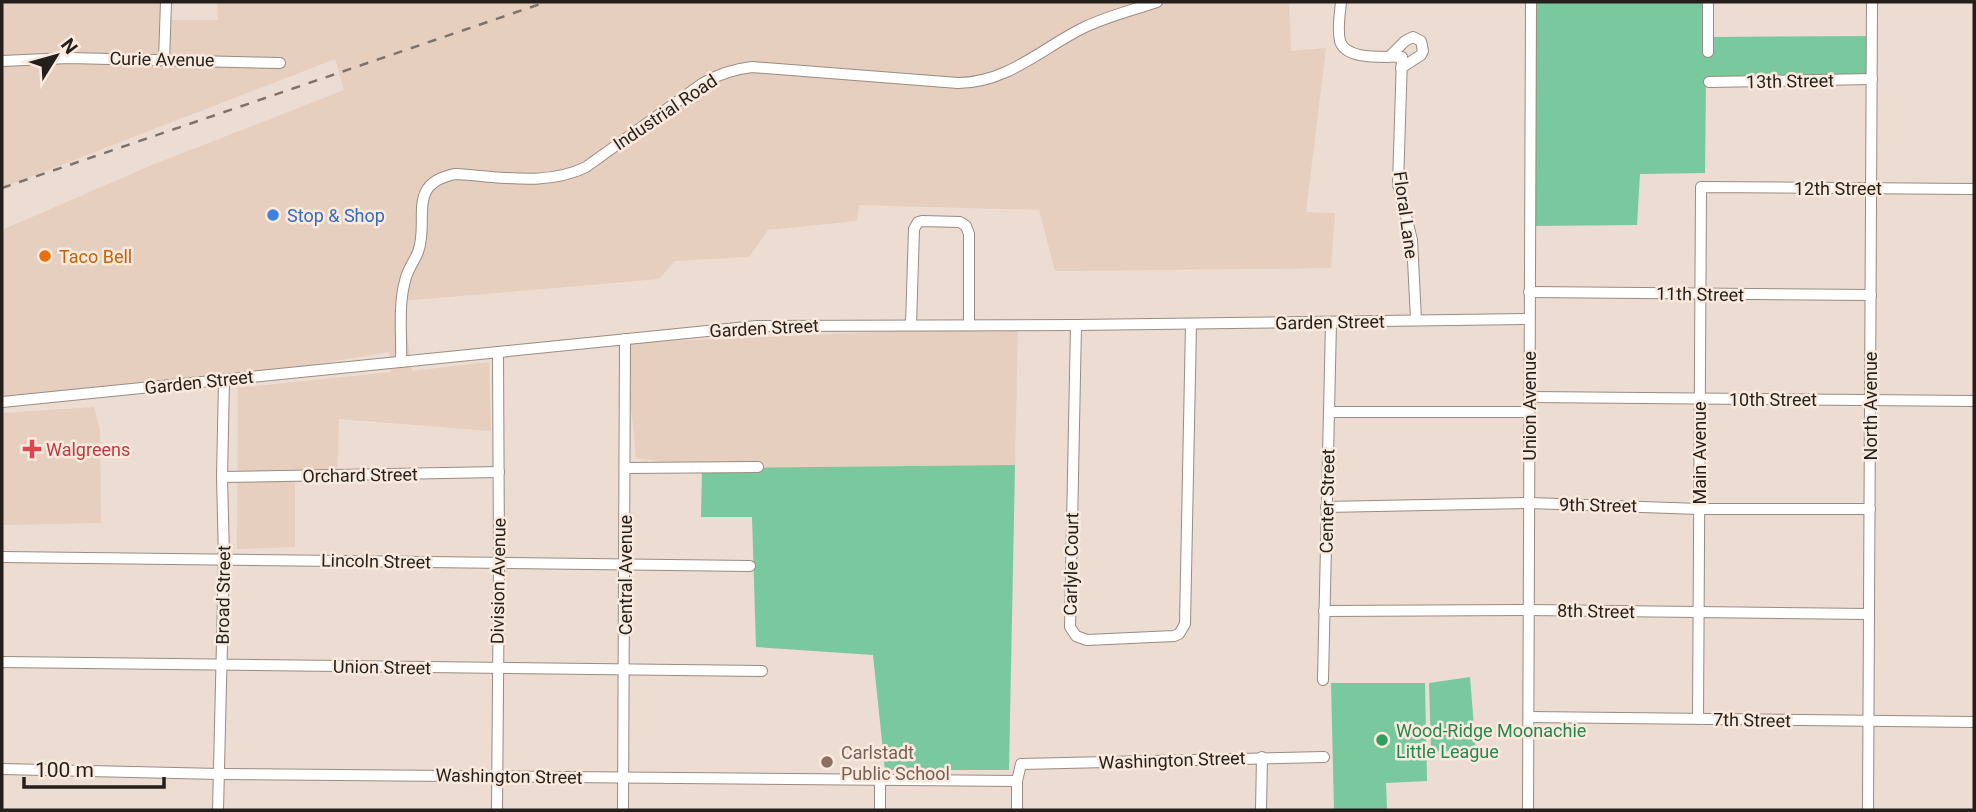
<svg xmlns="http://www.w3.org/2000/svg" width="1976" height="812" font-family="Roboto,sans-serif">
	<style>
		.built { fill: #e6cfbf }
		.green { fill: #7ac89e }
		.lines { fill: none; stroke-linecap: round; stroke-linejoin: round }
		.minor-casing { stroke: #9a8b80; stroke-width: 12 }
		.minor { stroke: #fff; stroke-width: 10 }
		.rail { stroke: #7e736c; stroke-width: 2.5; stroke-dasharray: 9 9; stroke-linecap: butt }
		.shop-dot { fill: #3f7fe0; stroke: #faeade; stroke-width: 2.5 }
		.food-dot { fill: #e8710a; stroke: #faeade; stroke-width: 2.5 }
		.health-dot { fill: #e0444e; stroke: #faeade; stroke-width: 2.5 }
		.leisure-dot { fill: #2e9e5b; stroke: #faeade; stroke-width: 2.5 }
		.education-dot { fill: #8d6e63; stroke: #faeade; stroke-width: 2.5 }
		.labels { text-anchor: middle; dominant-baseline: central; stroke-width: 5; stroke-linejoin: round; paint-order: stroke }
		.street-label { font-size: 18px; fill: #251f1b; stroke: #faeade }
		.shop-label { font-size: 18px; fill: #366cbe; stroke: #faeade; text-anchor: start }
		.food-label { font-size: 18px; fill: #c56008; stroke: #faeade; text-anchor: start }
		.health-label { font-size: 18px; fill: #be3a42; stroke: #faeade; text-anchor: start }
		.leisure-label { font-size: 18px; fill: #27864d; stroke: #faeade; text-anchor: start }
		.education-label { font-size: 18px; fill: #785e54; stroke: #faeade; text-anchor: start }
	</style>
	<rect width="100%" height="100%" fill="#eddcd1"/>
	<!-- built -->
	<g class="built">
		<path d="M2,2H165V20H218L217,2H1289L1291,51L1326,48L1306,212L1335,213L1331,268L1055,271L1039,210L859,205L857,221L768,230L749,257L675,261L659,279L403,301L412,371L489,362L491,431L339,419L337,475L295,478V547L237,549L238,388L391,372L389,352L224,380L2,402V230L152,165L344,90L335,59L2,188Z"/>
		<path d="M1018,326L1015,465L702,468L636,458L625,343Z"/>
		<path d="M94,407L100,431L101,523L2,525V413Z"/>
	</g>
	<!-- green -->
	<g class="green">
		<path d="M1534,2H1710L1708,37L1874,36V82L1706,80L1705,173L1640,174L1637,225L1532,226Z"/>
		<path d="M1015,465L1009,770H885L873,655L756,647L752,517H701L702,468Z"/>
		<path d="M1470,677L1476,752L1431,751L1429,683Z"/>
		<path d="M1331,683H1425L1427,781L1386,783L1387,810H1334Z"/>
	</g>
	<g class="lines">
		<!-- minor casing -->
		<g class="minor-casing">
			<g id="minor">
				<path d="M1341,2C1340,14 1337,29 1340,41C1346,61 1385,56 1402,57L1398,184L1412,240L1416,320"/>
				<path d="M1708,2V52"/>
				<path d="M1390,56L1405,41L1413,37L1421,41L1423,51L1421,55L1401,68"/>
				<path d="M164,60L166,2"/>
				<path d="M2,61L69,58L280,63"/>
				<path d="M1709,82L1872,79"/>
				<path d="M1529,292L1871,295"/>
				<path d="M911,325L914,229L918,222L922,221L960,222L966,226L969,234V325"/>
				<path d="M1076,325L1070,627L1076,636L1087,640L1174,636L1179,634L1185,624L1191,324"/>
				<path d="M401,362C402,336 398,306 405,281C407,270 414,262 418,252C430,220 405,184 455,174C497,176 546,187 586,167L703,83C719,74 734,69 752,67L958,83C1008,83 1043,47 1085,27C1108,16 1133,10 1157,2"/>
				<path d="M1531,397L1974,401"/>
				<path d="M2,402L757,326L1076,325L1529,319"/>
				<path d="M1329,412H1529"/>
				<path d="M626,468L758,467"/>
				<path d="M222,477L499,472"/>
				<path d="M1326,507L1530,503L1699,509H1870"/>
				<path d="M2,557L750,566"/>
				<path d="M1324,611L1528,610L1869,614"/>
				<path d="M2,662L762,671"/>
				<path d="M1323,680L1331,322"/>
				<path d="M1529,717L1974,722"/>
				<path d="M1698,719L1701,187L1974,189"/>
				<path d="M2,769L219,774L1017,781"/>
				<path d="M218,810L224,558L222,477L224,380"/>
				<path d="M497,810L499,562L498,352"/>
				<path d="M623,810L625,339"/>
				<path d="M880,810V780"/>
				<path d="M1017,810V781L1021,764L1324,757"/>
				<path d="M1261,810L1262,757"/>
				<path d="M1528,810L1531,2"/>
				<path d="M1868,810L1872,2"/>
			</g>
		</g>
		<!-- minor -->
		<use href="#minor" class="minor"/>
		<!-- rail -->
		<path class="rail" d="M2,188L546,2"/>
	</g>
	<!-- markers -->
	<circle class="shop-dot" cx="273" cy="215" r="7"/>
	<circle class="food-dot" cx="45" cy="256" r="7"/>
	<path class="health-dot" d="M28.5 438.5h7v7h7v7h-7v7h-7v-7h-7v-7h7z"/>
	<circle class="leisure-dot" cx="1382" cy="740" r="7"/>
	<circle class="education-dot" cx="827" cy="762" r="7"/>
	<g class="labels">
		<!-- street labels -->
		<g class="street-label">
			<text transform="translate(162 59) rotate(1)">Curie Avenue</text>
			<text transform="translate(1790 81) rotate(-1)">13th Street</text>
			<text transform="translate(665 112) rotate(-34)">Industrial Road</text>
			<text x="1838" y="188">12th Street</text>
			<text transform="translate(1406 215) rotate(82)">Floral Lane</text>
			<text transform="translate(1700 294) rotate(1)">11th Street</text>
			<text transform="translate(1330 322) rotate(-1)">Garden Street</text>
			<text transform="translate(764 328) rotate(-3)">Garden Street</text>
			<text transform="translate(199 382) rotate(-6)">Garden Street</text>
			<text x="1773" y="399">10th Street</text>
			<text transform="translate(1529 406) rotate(-90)">Union Avenue</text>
			<text transform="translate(1870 406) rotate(-90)">North Avenue</text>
			<text transform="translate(1699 453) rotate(-90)">Main Avenue</text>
			<text transform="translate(360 475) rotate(-1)">Orchard Street</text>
			<text transform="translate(1327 501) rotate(-89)">Center Street</text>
			<text transform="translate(1598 505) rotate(1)">9th Street</text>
			<text transform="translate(376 561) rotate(1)">Lincoln Street</text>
			<text transform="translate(1071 564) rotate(-89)">Carlyle Court</text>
			<text transform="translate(625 575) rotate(-90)">Central Avenue</text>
			<text transform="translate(498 581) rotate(-89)">Division Avenue</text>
			<text transform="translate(223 595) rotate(-89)">Broad Street</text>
			<text transform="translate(1596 611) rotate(1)">8th Street</text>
			<text transform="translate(382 667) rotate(1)">Union Street</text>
			<text transform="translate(1752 720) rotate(1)">7th Street</text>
			<text transform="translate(1172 760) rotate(-2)">Washington Street</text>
			<text transform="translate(509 776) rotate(1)">Washington Street</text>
		</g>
		<!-- shop labels -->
		<g class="shop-label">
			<text x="287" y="215">Stop &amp; Shop</text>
		</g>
		<!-- food labels -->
		<g class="food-label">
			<text x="59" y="256">Taco Bell</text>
		</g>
		<!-- health labels -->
		<g class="health-label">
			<text x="46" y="449">Walgreens</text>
		</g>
		<!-- leisure labels -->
		<g class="leisure-label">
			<text x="1396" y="730">Wood-Ridge Moonachie<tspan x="1396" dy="21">Little League</tspan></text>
		</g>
		<!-- education labels -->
		<g class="education-label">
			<text x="841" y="752">Carlstadt<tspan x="841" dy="21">Public School</tspan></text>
		</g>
	</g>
	<!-- border -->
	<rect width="1976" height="812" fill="none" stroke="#251f1b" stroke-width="7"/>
	<!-- north arrow -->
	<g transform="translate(56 56) rotate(53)" stroke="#faeade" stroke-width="5" paint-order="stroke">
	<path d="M0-5L12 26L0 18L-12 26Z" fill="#251f1b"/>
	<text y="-10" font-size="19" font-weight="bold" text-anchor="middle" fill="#251f1b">N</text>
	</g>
	<!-- scale -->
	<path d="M24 777v10h140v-10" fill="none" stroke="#251f1b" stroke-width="3.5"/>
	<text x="35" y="777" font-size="21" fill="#251f1b" stroke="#faeade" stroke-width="5" paint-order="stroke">100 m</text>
</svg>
